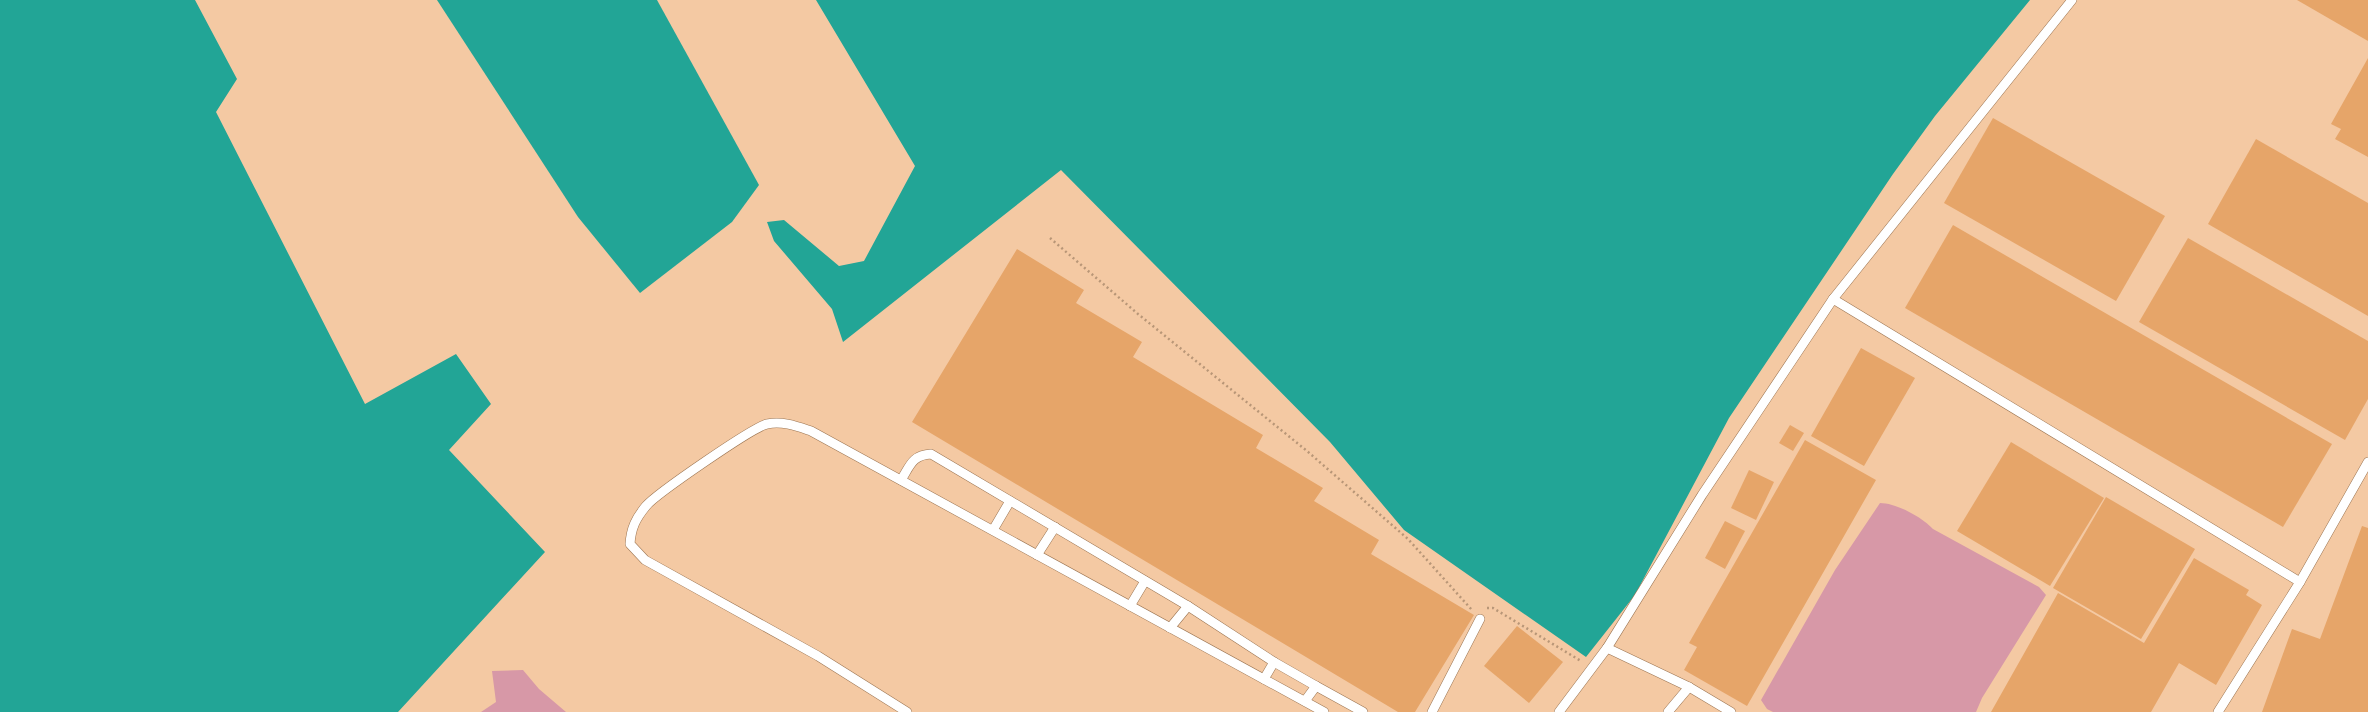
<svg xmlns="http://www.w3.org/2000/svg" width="2368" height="712" font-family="Manrope,sans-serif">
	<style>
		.green { fill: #d798a7 }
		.water { fill: #22a596 }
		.building { fill: #e6a569 }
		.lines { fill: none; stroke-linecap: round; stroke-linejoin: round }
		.lane-casing { stroke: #9c7552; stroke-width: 10 }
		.path { stroke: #b89677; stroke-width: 2.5; stroke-dasharray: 2 3; stroke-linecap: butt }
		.lane { stroke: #fff; stroke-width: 9 }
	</style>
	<rect width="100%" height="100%" fill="#f4c9a3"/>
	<!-- green -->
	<g class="green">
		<path d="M1880,503C1896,503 1922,517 1933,529L2039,587L2046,595L1982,698L1976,712H1773L1767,709L1761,700L1835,570Z"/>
		<path d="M523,670L539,689L566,712H481L496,702L492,671Z"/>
	</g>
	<!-- water -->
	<g class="water">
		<path d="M0,0H195L237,79L216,112L365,404L456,354L491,404L449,450L545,552L398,712H0Z"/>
		<path d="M437,0H657L759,185L732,222L640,293L578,217Z"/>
		<path d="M816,0H2030L1935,116L1893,174L1729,418L1635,595L1586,657L1404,530L1330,442L1061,170L843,342L832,309L774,241L767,222L784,220L839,266L864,261L915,166Z"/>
	</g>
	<!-- building -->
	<g class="building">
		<path d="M2297,0H2368V41Z"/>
		<path d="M2368,58V157L2335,139L2341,129L2331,124Z"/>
		<path d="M1993,118L2165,216L2116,301L1944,203Z"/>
		<path d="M2256,139L2368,203V316L2208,224Z"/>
		<path d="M1953,225L2332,444L2283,527L1905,308Z"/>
		<path d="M2188,238L2368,341V399L2345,440L2139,322Z"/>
		<path d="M1017,249L1084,290L1076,303L1142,342L1133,357L1263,435L1256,448L1323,488L1314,501L1379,540L1371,554L1474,615L1415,712H1398L912,422Z"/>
		<path d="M1861,348L1915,378L1864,466L1811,436Z"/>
		<path d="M1790,425L1804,433L1793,451L1779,443Z"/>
		<path d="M1805,440L1876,480L1747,706L1684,670L1697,647L1689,643Z"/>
		<path d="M2011,442L2104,498L2050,586L1957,531Z"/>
		<path d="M1749,470L1774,482L1756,520L1731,508Z"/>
		<path d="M2106,497L2195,549L2141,639L2053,588Z"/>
		<path d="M1725,521L1745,531L1725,569L1705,558Z"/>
		<path d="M2362,526L2368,528V712H2262L2292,629L2320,639Z"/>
		<path d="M2194,558L2249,590L2246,595L2262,605L2216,685L2179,663L2151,712H1991L2058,593L2144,643Z"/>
		<path d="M1517,626L1563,662L1529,703L1484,666Z"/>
	</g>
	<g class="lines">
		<!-- lane casing -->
		<g class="lane-casing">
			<g id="lane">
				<path d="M1833,299L2072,0"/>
				<path d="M901,480C910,466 912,455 931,454L1188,606"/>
				<path d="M993,530L1010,501"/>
				<path d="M1037,555L1055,527"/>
				<path d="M1130,606L1145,581"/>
				<path d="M1170,628L1188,606L1274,662L1264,679"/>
				<path d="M1607,648L1702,495L1833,299L2300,582"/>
				<path d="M1274,662L1316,686"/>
				<path d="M1305,701L1316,686L1363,712"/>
				<path d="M907,712L818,656L645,560L630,544C631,528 636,518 646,506C656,494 753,427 767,424C783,421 796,426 811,431L1324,712"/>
				<path d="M1432,712L1480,619"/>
				<path d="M1559,712L1607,648L1689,687L1731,712"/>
				<path d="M1668,712L1689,687"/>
				<path d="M2218,712L2300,582L2368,462"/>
			</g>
		</g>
		<!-- path -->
		<g class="path">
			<path d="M1050,238L1138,314L1307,451L1408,539L1472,610"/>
			<path d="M1487,608H1493L1581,661"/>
		</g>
		<!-- lane -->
		<use href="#lane" class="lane"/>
	</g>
</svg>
